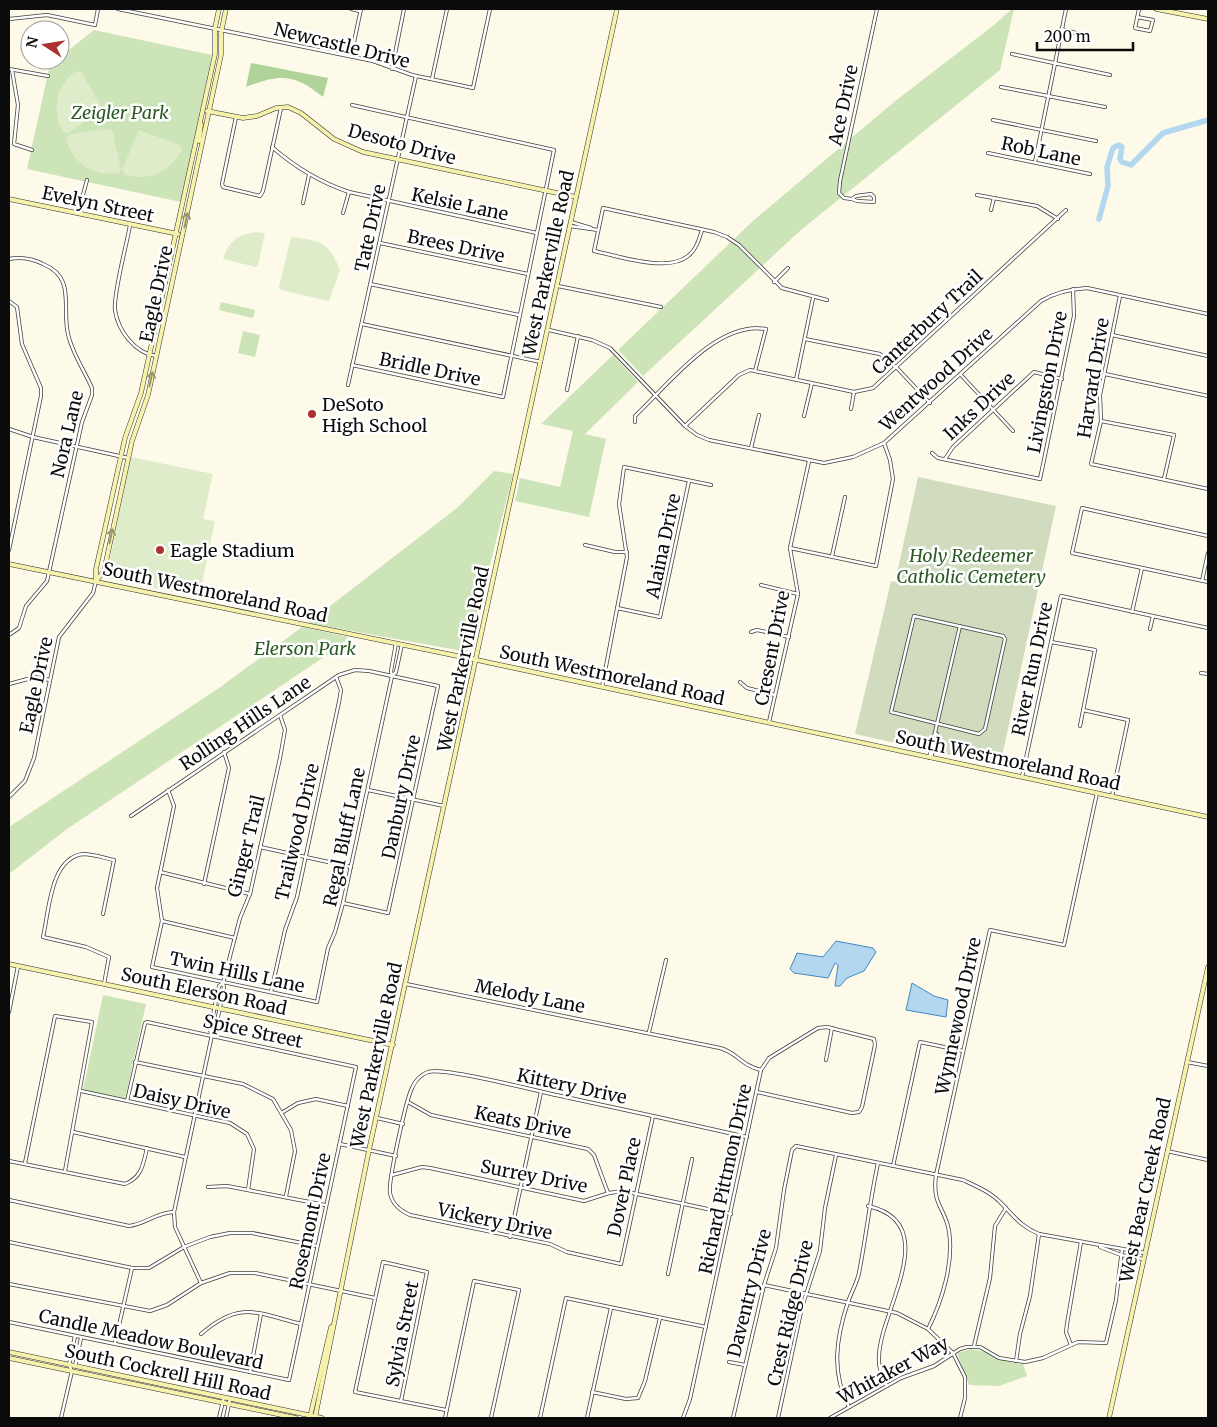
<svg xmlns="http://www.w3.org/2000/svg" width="1217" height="1427" font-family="Merriweather,serif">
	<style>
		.green { fill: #cde4b8 }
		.forest { fill: #b0d399 }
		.cemetery { fill: #d1dcbf }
		.pitch { fill: #deecc9 }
		.water { fill: #b4d7f0; stroke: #4288c0 }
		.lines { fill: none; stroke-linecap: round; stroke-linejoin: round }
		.river { stroke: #b4d7f0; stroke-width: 5.5 }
		.street-casing { stroke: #3e3e3e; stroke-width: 4 }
		.secondary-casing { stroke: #2d2d2d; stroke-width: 5 }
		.street { stroke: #fff; stroke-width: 2.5 }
		.secondary { stroke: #f7f2ab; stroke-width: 4 }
		.oneway { stroke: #99966b }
		.poi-dot { fill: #ad3131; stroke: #fff; stroke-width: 2 }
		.labels { text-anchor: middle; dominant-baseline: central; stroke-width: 5; stroke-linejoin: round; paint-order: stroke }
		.street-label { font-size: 18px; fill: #0b0b0b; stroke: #fff }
		.park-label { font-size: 18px; font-style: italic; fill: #2b5b22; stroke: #fff }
		.poi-label { font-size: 18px; fill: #0b0b0b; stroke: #fff; text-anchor: start }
	</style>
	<rect width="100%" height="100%" fill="#fdfaea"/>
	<!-- green -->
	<g class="green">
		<path d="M1012,9H1014L1000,70L802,229L643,376L618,350L754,220L894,102L994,25Z"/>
		<path d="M94,30L212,55L181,202L27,169L50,64L56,60H60V57Z"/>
		<path d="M221,302L255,310L253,318L219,310Z"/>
		<path d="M243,331L260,335L255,357L238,353Z"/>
		<path d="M613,355L638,382L585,434L606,439L589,517L515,501L520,478L560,487L573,431L541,424Z"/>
		<path d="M494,471L513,474L468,652L308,623L457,508Z"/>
		<path d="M302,627L348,637L342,645L67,829L9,874V827L219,688Z"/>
		<path d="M103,995L146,1004L125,1099L83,1090Z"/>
		<path d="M970,1349C989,1350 1003,1363 1023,1364L1027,1376L999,1386L969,1385L958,1356V1353Z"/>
	</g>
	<!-- forest -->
	<path class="forest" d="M251,63L328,78L323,97C294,73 279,74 246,87Z"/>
	<!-- cemetery -->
	<path class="cemetery" d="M918,477L1056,506L1000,766L855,734L891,581L895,582Z"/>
	<!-- pitch -->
	<g class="pitch">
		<path d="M76,71L81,72L103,109L68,133L63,132C51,109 56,86 76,71Z"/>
		<path d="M109,129L113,132L121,170L118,174C91,175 75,165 66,140L70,134Z"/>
		<path d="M139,130L180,145L182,150C168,173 151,181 125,175L122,170Z"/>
		<path d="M256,232L265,233L258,265L256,267L223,259C228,242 238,234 256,232Z"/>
		<path d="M291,237C321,241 328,241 340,270L329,301L281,290L279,287Z"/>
		<path d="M131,457L213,474L203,519L215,521L199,597L106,578Z"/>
	</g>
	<!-- water -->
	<g class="water">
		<path d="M836,941L873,948L876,952L864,971L847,978L840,986H835L838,965L835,963L828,978L794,973L790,969L797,953L823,957Z"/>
		<path d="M912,983L934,996L948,1000L946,1017L906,1010Z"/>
	</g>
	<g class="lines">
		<!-- river -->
		<path class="river" d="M1099,219L1108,186L1107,167L1113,148L1119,145L1122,147L1120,159L1122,162L1131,165L1163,133L1208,120"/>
		<!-- street casing -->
		<g class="street-casing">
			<g id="street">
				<path d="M118,9L373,61L412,75L473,88L490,9"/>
				<path d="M351,9L360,11"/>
				<path d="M1137,17L1153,20L1150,31L1135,28L1139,9"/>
				<path d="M9,19L47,15L95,25L98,9"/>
				<path d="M1061,29L1083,35"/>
				<path d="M1012,54L1110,75"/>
				<path d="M351,56L361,9"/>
				<path d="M9,69L48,76"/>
				<path d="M392,69L404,9"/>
				<path d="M12,70L18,105L14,144L32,150"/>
				<path d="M432,79L447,9"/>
				<path d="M1001,87L1105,107"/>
				<path d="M352,105L554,150L503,397L352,365"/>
				<path d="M236,117L222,184L223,187L260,196L263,191L281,108"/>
				<path d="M993,120L1096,141"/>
				<path d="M272,147C296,168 319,182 349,192L537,233"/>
				<path d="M988,153L1090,174"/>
				<path d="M1035,162L1066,9"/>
				<path d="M871,194L874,197V202L857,201L852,199L856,196Z"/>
				<path d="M977,195L1037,206L1058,219"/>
				<path d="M852,199L844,198L839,193L840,181L877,9"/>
				<path d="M303,203L309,175"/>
				<path d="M991,210L994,198"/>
				<path d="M78,213L87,180"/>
				<path d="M343,213L349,192"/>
				<path d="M571,222L591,228"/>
				<path d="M130,225C127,244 113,294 115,310C118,331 135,353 156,356"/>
				<path d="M570,226L598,230"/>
				<path d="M702,230C699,240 696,250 688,256C667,273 619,256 594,251L603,208L714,232L727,237L739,245L782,288L827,300"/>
				<path d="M380,243L528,274"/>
				<path d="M9,259C20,257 33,259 43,264C78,278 60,310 69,338C74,356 85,372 92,388V395L82,422L47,581L26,606L19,628L9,635"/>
				<path d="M774,282L788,268"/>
				<path d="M370,284L519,315"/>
				<path d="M558,286L661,307"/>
				<path d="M1120,296L1100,395L1101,421L1091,464L1208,489"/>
				<path d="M9,301L17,307L22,344L41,388V396L9,550"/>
				<path d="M362,324L541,362"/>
				<path d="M549,330L592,340L610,348L685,426L697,435L709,440L824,463L853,457L884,443L1041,301C1056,292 1070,289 1087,288L1208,314"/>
				<path d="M1112,335L1208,356"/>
				<path d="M805,339L880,354L897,368L930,403"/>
				<path d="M960,374L1013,431"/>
				<path d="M1105,374L1208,396"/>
				<path d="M796,380L813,298"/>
				<path d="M348,385L416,76"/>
				<path d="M567,390L578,336"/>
				<path d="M851,409L854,392"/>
				<path d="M804,416L812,383"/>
				<path d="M1101,421L1174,435L1164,479"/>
				<path d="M635,422V416C668,385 717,320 766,329L755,371"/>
				<path d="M685,426L739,375L750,370L854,392L873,388L1066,210"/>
				<path d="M9,429L33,437L128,458"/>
				<path d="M751,448L759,415"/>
				<path d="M932,453L938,458L1040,479L1074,316L1073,289"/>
				<path d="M945,459L953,447L1034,372L1062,379"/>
				<path d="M1208,536L1082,508L1072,553L1208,582"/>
				<path d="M585,545L615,552H627"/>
				<path d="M790,548L876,566L893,479L890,460L884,443"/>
				<path d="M832,556L845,497"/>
				<path d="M1202,581L1208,553"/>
				<path d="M761,585L798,594"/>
				<path d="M617,608L660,617L689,481"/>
				<path d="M1132,612L1142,568"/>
				<path d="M914,616L1003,636L1005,639L985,729L979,734L891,712Z"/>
				<path d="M1150,629L1153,616"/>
				<path d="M751,632L757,630L789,637"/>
				<path d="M1051,642L1095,650L1080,726"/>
				<path d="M1201,673L1208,674"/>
				<path d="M392,676L391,671L396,643"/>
				<path d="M740,682L747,688L775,695"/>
				<path d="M9,684L35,677L50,680"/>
				<path d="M602,687L627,557L619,504L624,467L711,485"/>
				<path d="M1083,710L1128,720L1112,796"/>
				<path d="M769,722L798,594L790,548L809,461"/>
				<path d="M929,758L960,626"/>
				<path d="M931,758L937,734H935"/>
				<path d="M1022,777L1061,596L1208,628"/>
				<path d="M168,790L174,806L157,888L162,921L152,967L317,1002L328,948L335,932L343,903L392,676L396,672L402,644"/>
				<path d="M368,790L444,806"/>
				<path d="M9,797L25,781L34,758L59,637L93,593L96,581"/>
				<path d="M131,816L339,675L355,670L369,671L438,686L388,913L343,903"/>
				<path d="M260,847L351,867"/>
				<path d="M160,872L250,894"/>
				<path d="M204,884L229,768L224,752"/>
				<path d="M103,914L114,860C104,858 93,854 83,854C50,858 49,912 43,937L86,947L109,957L104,984"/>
				<path d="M162,921L235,938"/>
				<path d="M406,984L720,1048C738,1053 740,1065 761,1070"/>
				<path d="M271,992L285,930L297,897L339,702L341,690L336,677"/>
				<path d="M9,1012L18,966"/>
				<path d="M649,1032L666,960"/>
				<path d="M212,1035L210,1030L219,986L223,983L240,918L250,894L280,758L285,730L280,715"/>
				<path d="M826,1060L832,1028"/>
				<path d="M135,1062L243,1084L273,1099L291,1130L295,1151L286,1196"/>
				<path d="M1187,1062L1208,1066"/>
				<path d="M81,1091L230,1123L247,1134L254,1149L248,1190"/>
				<path d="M408,1102L431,1115L588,1149L594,1155L608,1193"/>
				<path d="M283,1112L298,1103L316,1099L348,1106"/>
				<path d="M653,1116L621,1264L567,1252L550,1244L410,1215C401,1211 392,1204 390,1193C388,1181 406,1100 412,1088C415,1081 420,1075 428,1072C444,1067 533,1090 556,1095L653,1116L747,1137"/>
				<path d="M377,1118L403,1124"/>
				<path d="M73,1132L185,1157"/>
				<path d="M340,1144L396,1156"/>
				<path d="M1167,1151L1208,1160"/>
				<path d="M9,1161L125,1184C142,1177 143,1165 147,1148"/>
				<path d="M25,1163L55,1016L92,1022L65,1171"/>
				<path d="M893,1166L920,1042L963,1051"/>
				<path d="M392,1175L422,1167L430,1168L584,1201L609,1193L623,1191L731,1214"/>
				<path d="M208,1187L227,1186L325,1205"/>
				<path d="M9,1200L129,1226C146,1224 157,1212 174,1212"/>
				<path d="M868,1206C945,1223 879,1312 879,1357C878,1367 882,1377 887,1386"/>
				<path d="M510,1237L541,1092"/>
				<path d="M9,1242L132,1268H149L184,1247L210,1237L230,1233H252L317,1246"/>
				<path d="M1100,1247L1121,1255L1143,1259"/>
				<path d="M668,1274L692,1159"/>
				<path d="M201,1283L175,1227L174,1212L212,1035L215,1031L224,988L223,983"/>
				<path d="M9,1284L150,1311L167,1305L201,1283L230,1273H255L375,1298"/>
				<path d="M764,1285L897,1313L928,1329L953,1353L965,1377V1398L960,1418"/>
				<path d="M9,1322L289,1380L356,1067L147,1022L145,1023L127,1101"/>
				<path d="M928,1329C942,1301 954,1263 949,1231C945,1207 932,1206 936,1175L990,930L1064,945L1097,793"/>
				<path d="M201,1334C240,1300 257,1313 301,1324"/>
				<path d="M115,1343L132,1268"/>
				<path d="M1071,1345L1066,1332L1067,1324L1081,1242"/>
				<path d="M974,1346L990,1278L995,1226L1006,1208"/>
				<path d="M1016,1361L1020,1334L1030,1296L1039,1234"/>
				<path d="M729,1362L745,1365"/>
				<path d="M75,1366L81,1338"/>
				<path d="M72,1371L69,1365L75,1336"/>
				<path d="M250,1372L261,1314"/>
				<path d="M592,1392L626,1399L638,1398L645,1381L660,1318"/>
				<path d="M401,1401L427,1272L383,1262L355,1392L446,1410"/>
				<path d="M849,1407C831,1373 836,1338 848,1302C851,1293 857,1283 859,1273C866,1237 870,1200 878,1163"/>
				<path d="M61,1418L72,1371"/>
				<path d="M219,1418L224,1397"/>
				<path d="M226,1418L230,1399"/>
				<path d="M445,1418L474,1281L519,1290L491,1418"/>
				<path d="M540,1418L566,1298L706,1327"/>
				<path d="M587,1418L611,1308"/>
				<path d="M683,1418L690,1399L761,1070L769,1058L818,1028L827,1027L874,1039L875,1045L862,1107L859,1112L852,1113L757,1092"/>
				<path d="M733,1418L764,1285L776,1248L784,1190L792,1150L796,1146L963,1180C976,1186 990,1192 1000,1202C1014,1216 1021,1227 1039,1234L1145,1253"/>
				<path d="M778,1418L802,1307L820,1251L825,1208L836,1155"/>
				<path d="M830,1418L901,1378L934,1366L960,1349L967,1347H980L999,1358L1025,1362L1043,1358L1078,1342L1106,1343L1116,1300L1122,1249"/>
			</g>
		</g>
		<!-- secondary casing -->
		<g class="secondary-casing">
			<g id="secondary">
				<path d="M1156,9L1208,19"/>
				<path d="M207,111L243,118L257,116L276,108L288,107L301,113L334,139L363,152L576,197"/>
				<path d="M199,141L201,124"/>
				<path d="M9,199L178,234"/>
				<path d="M9,564L477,660L1208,817"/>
				<path d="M96,581L104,571L132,441L148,395L221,55V33L226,9"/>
				<path d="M96,581V569L125,438L141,393L215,54V28L219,9"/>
				<path d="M9,964L393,1045"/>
				<path d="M9,1352L322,1418"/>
				<path d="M9,1358L296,1418"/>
				<path d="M310,1417L331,1327"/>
				<path d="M315,1418L369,1150L617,9"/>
				<path d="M1109,1418L1208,967"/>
			</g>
		</g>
		<!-- street -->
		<use href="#street" class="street"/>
		<!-- secondary -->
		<use href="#secondary" class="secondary"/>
	</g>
	<!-- one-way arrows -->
	<defs><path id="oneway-shaft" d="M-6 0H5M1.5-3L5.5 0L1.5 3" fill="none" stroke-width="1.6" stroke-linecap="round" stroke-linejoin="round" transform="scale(1.25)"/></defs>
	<g class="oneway">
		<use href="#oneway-shaft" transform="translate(186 220) rotate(-78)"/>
		<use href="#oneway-shaft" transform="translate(151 379) rotate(-78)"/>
		<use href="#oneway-shaft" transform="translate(111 536) rotate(-78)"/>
	</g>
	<!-- markers -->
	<g class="poi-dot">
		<circle cx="312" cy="414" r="5"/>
		<circle cx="160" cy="550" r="5"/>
	</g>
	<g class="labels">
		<!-- street labels -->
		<g class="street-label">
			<text transform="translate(342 45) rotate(14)">Newcastle Drive</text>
			<text transform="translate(843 105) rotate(-78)">Ace Drive</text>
			<text transform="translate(402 144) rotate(15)">Desoto Drive</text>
			<text transform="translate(1041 151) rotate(12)">Rob Lane</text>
			<text transform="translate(98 204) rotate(12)">Evelyn Street</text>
			<text transform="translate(460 204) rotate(12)">Kelsie Lane</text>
			<text transform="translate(370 228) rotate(-78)">Tate Drive</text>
			<text transform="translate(456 246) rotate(12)">Brees Drive</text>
			<text transform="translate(548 263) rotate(-78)">West Parkerville Road</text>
			<text transform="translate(156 294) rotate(-78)">Eagle Drive</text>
			<text transform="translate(927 322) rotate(-43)">Canterbury Trail</text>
			<text transform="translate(430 369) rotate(12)">Bridle Drive</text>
			<text transform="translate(1093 378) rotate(-81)">Harvard Drive</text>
			<text transform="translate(936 379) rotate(-42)">Wentwood Drive</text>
			<text transform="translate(1047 382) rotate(-79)">Livingston Drive</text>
			<text transform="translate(979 406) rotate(-43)">Inks Drive</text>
			<text transform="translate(67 434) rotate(-77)">Nora Lane</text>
			<text transform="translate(663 546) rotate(-78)">Alaina Drive</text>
			<text transform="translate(215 592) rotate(12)">South Westmoreland Road</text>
			<text transform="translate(772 648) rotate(-79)">Cresent Drive</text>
			<text transform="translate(463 659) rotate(-78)">West Parkerville Road</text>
			<text transform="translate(1032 669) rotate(-78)">River Run Drive</text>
			<text transform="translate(612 675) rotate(12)">South Westmoreland Road</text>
			<text transform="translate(36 685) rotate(-78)">Eagle Drive</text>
			<text transform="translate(245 723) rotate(-34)">Rolling Hills Lane</text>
			<text transform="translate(1008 760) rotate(12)">South Westmoreland Road</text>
			<text transform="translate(401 797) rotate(-78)">Danbury Drive</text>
			<text transform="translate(297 832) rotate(-77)">Trailwood Drive</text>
			<text transform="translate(344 837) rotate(-78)">Regal Bluff Lane</text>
			<text transform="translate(246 846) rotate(-76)">Ginger Trail</text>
			<text transform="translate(237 972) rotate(12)">Twin Hills Lane</text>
			<text transform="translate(204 991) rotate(12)">South Elerson Road</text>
			<text transform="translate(530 996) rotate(11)">Melody Lane</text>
			<text transform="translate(958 1016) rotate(-78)">Wynnewood Drive</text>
			<text transform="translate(253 1031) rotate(12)">Spice Street</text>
			<text transform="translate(376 1055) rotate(-78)">West Parkerville Road</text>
			<text transform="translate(572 1086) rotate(12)">Kittery Drive</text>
			<text transform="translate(182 1101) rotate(13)">Daisy Drive</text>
			<text transform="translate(523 1122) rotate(12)">Keats Drive</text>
			<text transform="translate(534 1176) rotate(11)">Surrey Drive</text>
			<text transform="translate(725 1179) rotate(-78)">Richard Pittmon Drive</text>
			<text transform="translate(624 1187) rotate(-78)">Dover Place</text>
			<text transform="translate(1145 1190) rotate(-78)">West Bear Creek Road</text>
			<text transform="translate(310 1221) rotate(-78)">Rosemont Drive</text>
			<text transform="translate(495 1221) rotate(12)">Vickery Drive</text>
			<text transform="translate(749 1293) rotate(-76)">Daventry Drive</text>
			<text transform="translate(790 1313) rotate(-77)">Crest Ridge Drive</text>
			<text transform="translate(402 1334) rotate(-79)">Sylvia Street</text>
			<text transform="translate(151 1339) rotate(12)">Candle Meadow Boulevard</text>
			<text transform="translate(893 1370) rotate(-28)">Whitaker Way</text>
			<text transform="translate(168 1372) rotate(12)">South Cockrell Hill Road</text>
		</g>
		<!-- park labels -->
		<g class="park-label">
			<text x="120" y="112">Zeigler Park</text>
			<text x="971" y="555">Holy Redeemer<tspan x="971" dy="21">Catholic Cemetery</tspan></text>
			<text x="305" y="648">Elerson Park</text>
		</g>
		<!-- poi labels -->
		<g class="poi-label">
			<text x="322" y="404">DeSoto<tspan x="322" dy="21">High School</tspan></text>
			<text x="170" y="550">Eagle Stadium</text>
		</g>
	</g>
	<!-- border -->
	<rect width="1217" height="1427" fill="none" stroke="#0b0b0b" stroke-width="20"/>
	<!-- north arrow -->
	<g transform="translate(45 45) rotate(282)"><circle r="24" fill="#ffffff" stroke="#9d9d9d"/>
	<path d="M0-4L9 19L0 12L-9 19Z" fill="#ad3131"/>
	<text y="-8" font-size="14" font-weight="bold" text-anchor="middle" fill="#0b0b0b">N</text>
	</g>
	<!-- scale -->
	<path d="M1037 42v8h96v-8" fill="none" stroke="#0b0b0b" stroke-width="2.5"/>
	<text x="1044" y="42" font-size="15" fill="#0b0b0b" stroke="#ffffff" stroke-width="4" paint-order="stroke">200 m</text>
</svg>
